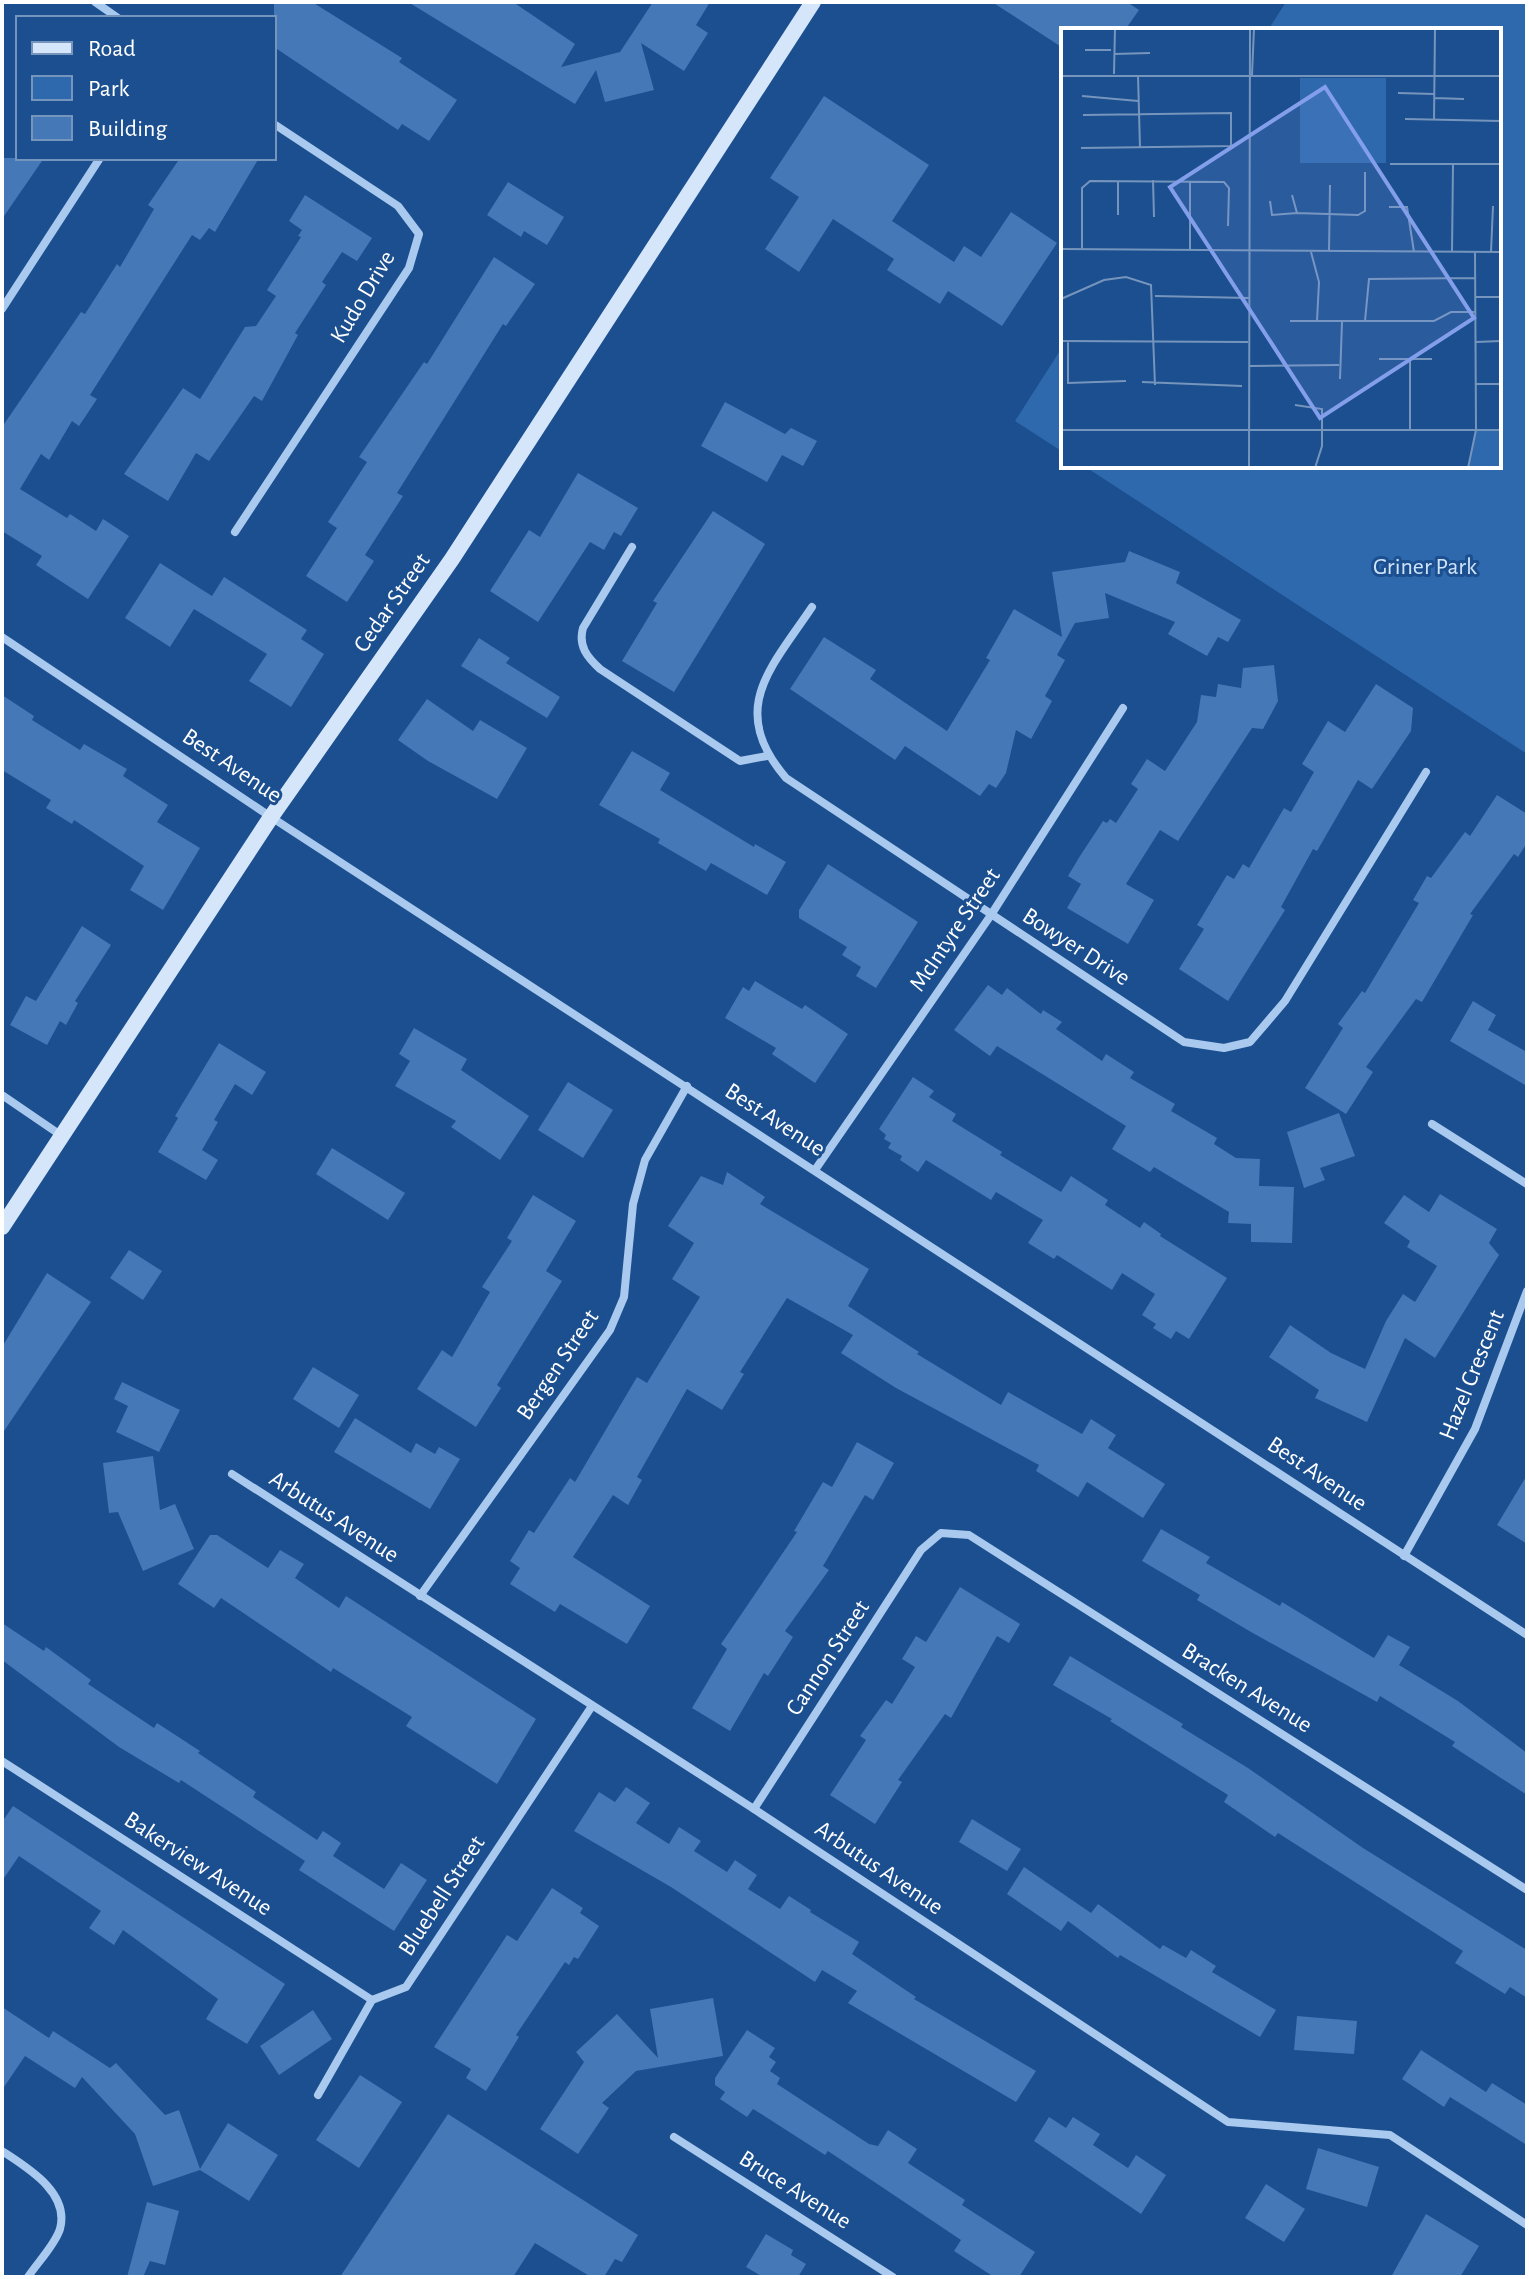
<svg xmlns="http://www.w3.org/2000/svg" width="1529" height="2279" font-family="'Alegreya Sans',sans-serif">
	<style>
		.green { fill: #2e69ad }
		.building { fill: #4478b7 }
		.lines { fill: none; stroke-linecap: round; stroke-linejoin: round }
		.street { stroke: #a9c9ee; stroke-width: 8 }
		.secondary { stroke: #d6e6fa; stroke-width: 16 }
		.labels { text-anchor: middle; dominant-baseline: central; stroke-width: 6; stroke-linejoin: round; paint-order: stroke }
		.street-label { font-size: 24px; fill: #fff; stroke: #1b4f8f }
		.park-label { font-size: 24px; fill: #cfe3fa; stroke: #1b4f8f }
		.inset-road { fill: none; stroke: #7695bc; stroke-width: 2 }
		.view { fill: #839eea; fill-opacity: 0.15; stroke: #839eea; stroke-width: 4 }
		.inset-edge { fill: none; stroke: #fff; stroke-width: 4 }
	</style>
	<rect width="100%" height="100%" fill="#1b4f8f"/>
	<!-- green -->
	<g class="green">
		<path d="M1286,2H1527V754L1084,466H1499V30H1268Z"/>
		<path d="M1063,346V452L1015,421Z"/>
	</g>
	<!-- building -->
	<g class="building">
		<path d="M274,2H312L402,58L399,62L457,100L429,141L402,124L398,130L274,47Z"/>
		<path d="M408,2H513L575,44L561,67L620,52L653,2H710L696,25L708,33L684,71L641,43L654,90L605,102L596,70L575,104Z"/>
		<path d="M992,2H1127L1139,10L1125,30H1063V48Z"/>
		<path d="M824,96L929,165L892,221L954,262L964,246L981,257L1011,212L1057,243L1002,326L948,291L940,304L887,270L894,259L833,219L799,272L765,249L799,197L770,178Z"/>
		<path d="M2,158H44L2,219Z"/>
		<path d="M180,158H259L215,232L209,228L200,240L192,235L90,395L97,399L79,426L72,421L49,460L41,454L20,489L67,518L70,514L96,531L103,519L129,536L88,599L36,565L42,556L2,531V427L81,312L85,314L117,264L120,267L154,209L148,205Z"/>
		<path d="M508,182L564,217L547,245L524,231L521,237L487,215Z"/>
		<path d="M305,195L372,238L357,261L342,252L322,282L326,285L295,333L298,335L262,401L254,396L209,461L196,453L168,501L124,474L183,388L200,399L245,327L256,326L276,296L267,290L301,237L298,236L302,230L289,221Z"/>
		<path d="M494,257L535,284L506,326L503,324L397,493L403,496L365,555L374,561L347,602L306,576L337,528L328,522L367,462L359,457L424,362L427,364Z"/>
		<path d="M725,402L785,434L791,428L817,441L803,466L782,455L767,482L701,446Z"/>
		<path d="M578,473L638,508L621,536L614,532L604,550L590,542L538,622L490,591L529,530L540,537Z"/>
		<path d="M713,511L765,544L674,692L622,661L657,603L653,601Z"/>
		<path d="M1129,551L1180,572L1176,583L1241,620L1228,642L1218,637L1207,656L1168,634L1175,622L1105,593L1109,618L1075,623L1057,655L1065,660L1045,696L1052,701L1031,739L1016,730L1006,773L996,788L989,784L980,796L905,746L895,760L790,689L824,637L876,670L870,679L947,731L990,660L986,658L1014,609L1062,637L1052,572L1125,562Z"/>
		<path d="M160,563L212,596L224,577L307,630L301,639L324,654L291,707L249,681L267,654L194,609L170,647L125,618Z"/>
		<path d="M479,638L510,658L506,663L560,697L547,718L461,666Z"/>
		<path d="M1274,665L1278,701L1263,729L1252,728L1178,841L1160,830L1126,884L1154,900L1128,944L1067,908L1081,884L1068,876L1080,856L1103,821L1107,823L1110,819L1116,823L1138,789L1131,784L1147,759L1165,771L1197,722L1201,695L1216,697L1218,684L1241,688L1243,668Z"/>
		<path d="M1376,684L1413,708L1411,731L1372,789L1358,780L1317,851L1313,849L1281,907L1285,910L1228,1001L1179,969L1204,929L1197,925L1227,875L1234,879L1243,864L1249,868L1284,808L1291,812L1314,772L1302,764L1328,721L1345,732Z"/>
		<path d="M2,695L34,716L32,720L80,750L84,744L127,769L123,776L168,805L157,822L200,848L163,910L130,890L144,866L74,820L72,824L46,808L51,800L2,770Z"/>
		<path d="M427,699L473,731L480,720L527,748L497,799L428,761L398,740Z"/>
		<path d="M632,751L670,773L660,790L754,847L755,844L786,862L767,895L711,863L706,871L658,843L660,839L599,805Z"/>
		<path d="M1497,795L1527,814V843L1518,857L1514,854L1470,914L1473,915L1422,1002L1416,999L1366,1067L1373,1072L1346,1114L1305,1088L1343,1028L1338,1024L1362,991L1365,993L1419,903L1413,900L1427,876L1431,878L1465,832L1470,836Z"/>
		<path d="M828,864L918,922L876,988L856,976L861,967L842,955L847,947L799,918V910Z"/>
		<path d="M82,926L111,945L75,1001L78,1003L66,1025L60,1021L47,1045L10,1025L26,996L36,1001Z"/>
		<path d="M755,981L802,1009L805,1005L848,1034L815,1083L772,1054L776,1048L725,1018L743,987L749,991Z"/>
		<path d="M988,985L1002,995L1007,988L1041,1014L1043,1010L1062,1022L1056,1029L1102,1061L1106,1054L1134,1072L1130,1078L1175,1104L1171,1111L1217,1138L1214,1144L1236,1158L1260,1159L1259,1186L1294,1187L1292,1243L1251,1242V1224L1228,1223L1229,1212L1154,1167L1150,1172L1112,1149L1126,1126L997,1046L990,1056L954,1030Z"/>
		<path d="M1473,1001L1496,1015L1488,1030L1527,1052V1086L1450,1041Z"/>
		<path d="M414,1028L467,1059L461,1070L529,1116L500,1160L451,1127L456,1121L395,1086L410,1061L399,1054Z"/>
		<path d="M219,1043L266,1072L252,1095L235,1084L214,1120L218,1122L202,1150L218,1160L206,1180L158,1152L178,1118L175,1116Z"/>
		<path d="M913,1077L934,1091L929,1097L956,1114L952,1121L1002,1152L1000,1155L1061,1192L1071,1176L1108,1200L1105,1205L1140,1228L1144,1222L1161,1234L1160,1236L1227,1278L1189,1339L1176,1331L1171,1339L1153,1328L1156,1324L1142,1315L1155,1294L1122,1273L1112,1290L1057,1255L1054,1259L1028,1243L1043,1220L996,1192L991,1200L926,1160L918,1172L900,1160L902,1156L888,1148L891,1143L884,1139L886,1135L879,1129Z"/>
		<path d="M568,1082L613,1110L583,1158L538,1130Z"/>
		<path d="M1339,1113L1355,1156L1320,1168L1325,1180L1304,1188L1287,1132Z"/>
		<path d="M332,1148L405,1193L388,1220L316,1174Z"/>
		<path d="M727,1172L765,1197L760,1204L869,1269L848,1306L919,1352L917,1354L1001,1405L1008,1392L1082,1434L1091,1419L1116,1435L1108,1448L1165,1484L1143,1518L1087,1482L1078,1497L1036,1471L1039,1465L896,1388L841,1353L853,1335L787,1298L740,1372L744,1374L722,1410L687,1389L637,1477L642,1480L628,1505L613,1495L573,1557L650,1606L627,1644L560,1604L555,1612L510,1584L520,1568L510,1561L529,1530L534,1533L570,1478L575,1482L637,1377L647,1383L700,1297L672,1279L694,1243L668,1226L701,1176L723,1185Z"/>
		<path d="M1440,1194L1497,1229L1489,1243L1499,1255L1435,1358L1405,1338L1367,1422L1315,1398L1319,1390L1269,1357L1290,1325L1331,1353L1365,1369L1386,1321L1403,1294L1415,1302L1437,1266L1407,1247L1410,1241L1384,1223L1404,1195L1429,1212Z"/>
		<path d="M533,1195L576,1221L546,1271L562,1281L497,1385L501,1388L476,1427L417,1389L442,1350L452,1357L490,1292L482,1287L512,1241L507,1238Z"/>
		<path d="M129,1250L162,1271L143,1300L110,1278Z"/>
		<path d="M47,1273L91,1302L2,1434V1347Z"/>
		<path d="M313,1367L359,1395L339,1428L293,1399Z"/>
		<path d="M122,1382L180,1410L159,1452L116,1432L128,1406L114,1399Z"/>
		<path d="M355,1418L411,1453L416,1443L435,1454L439,1447L460,1459L430,1509L334,1452Z"/>
		<path d="M857,1442L894,1463L873,1500L865,1495L823,1566L829,1570L785,1631L793,1637L768,1676L764,1673L730,1731L692,1708L727,1649L721,1644L797,1532L794,1531L823,1482L832,1487Z"/>
		<path d="M153,1456L160,1510L175,1504L194,1549L143,1571L118,1512L109,1513L103,1463Z"/>
		<path d="M1527,1475V1544L1497,1525Z"/>
		<path d="M1161,1529L1210,1557L1206,1563L1280,1606L1282,1602L1374,1658L1388,1635L1410,1647L1399,1665L1458,1701L1527,1753V1795L1452,1746L1455,1742L1380,1696L1377,1702L1251,1632L1197,1600L1200,1595L1142,1561Z"/>
		<path d="M210,1535H217L268,1568L280,1550L304,1564L295,1578L339,1608L346,1596L536,1719L497,1784L406,1726L412,1717L333,1668L331,1672L221,1598L214,1608L178,1584Z"/>
		<path d="M960,1587L1020,1624L1009,1643L997,1636L951,1718L945,1714L898,1780L902,1782L875,1824L830,1795L866,1740L860,1736L886,1700L892,1704L915,1667L902,1659L916,1636L926,1642Z"/>
		<path d="M2,1623L44,1651L46,1647L91,1680L88,1684L154,1728L157,1723L200,1751L198,1753L256,1792L253,1797L317,1840L323,1831L341,1843L333,1856L384,1889L401,1863L427,1880L394,1931L299,1870L305,1861L181,1780L179,1783L119,1747L2,1660Z"/>
		<path d="M1070,1656L1183,1724L1181,1727L1248,1768L1363,1848L1527,1950V1998L1510,1987L1505,1994L1455,1963L1463,1951L1278,1833L1275,1837L1224,1802L1228,1795L1110,1721L1112,1719L1053,1685Z"/>
		<path d="M626,1787L650,1803L636,1823L669,1844L679,1827L701,1841L694,1851L727,1872L735,1860L757,1875L748,1889L780,1909L789,1896L811,1910L810,1912L859,1942L852,1954L916,1997L914,1999L1036,2071L1016,2102L848,2003L857,1991L822,1970L815,1982L671,1887L574,1831L599,1792L615,1802Z"/>
		<path d="M13,1806L285,1984L247,2044L206,2019L218,1999L123,1930L114,1945L89,1928L101,1911L19,1856L2,1881V1822Z"/>
		<path d="M972,1819L1021,1849L1007,1871L959,1842Z"/>
		<path d="M1024,1867L1091,1913L1098,1904L1160,1949L1163,1945L1186,1958L1191,1950L1216,1966L1212,1972L1276,2010L1260,2037L1120,1955L1118,1958L1068,1921L1061,1931L1007,1894Z"/>
		<path d="M552,1888L583,1908L580,1913L599,1926L578,1959L574,1957L569,1965L565,1962L516,2035L519,2037L486,2091L466,2078L471,2069L434,2047L507,1935L517,1941Z"/>
		<path d="M713,1998L723,2056L636,2071L602,2103L609,2108L578,2154L540,2129L584,2062L576,2052L617,2014L658,2058L650,2009Z"/>
		<path d="M2,2007L49,2038L53,2031L110,2068L116,2063L165,2115L179,2110L200,2169L228,2123L278,2155L249,2201L200,2170L153,2186L135,2134L82,2077L75,2088L25,2056L2,2090Z"/>
		<path d="M313,2010L332,2039L279,2075L260,2046Z"/>
		<path d="M1297,2016L1357,2021L1354,2054L1294,2050Z"/>
		<path d="M747,2030L775,2048L769,2057L776,2062L770,2071L780,2078L777,2084L869,2144L878,2146L888,2130L917,2149L908,2163L965,2200L962,2205L1035,2252L1019,2277H994L954,2251L961,2240L828,2151L825,2155L758,2112L753,2109L747,2117L720,2099L725,2092L715,2085V2078Z"/>
		<path d="M1421,2050L1486,2092L1492,2083L1527,2105V2145L1450,2097L1444,2107L1402,2079Z"/>
		<path d="M360,2075L402,2102L359,2168L316,2140Z"/>
		<path d="M448,2114L638,2235L622,2262L615,2259L604,2277H591L535,2243L513,2277H340Z"/>
		<path d="M1049,2117L1066,2128L1073,2117L1100,2134L1093,2145L1128,2168L1136,2155L1166,2175L1141,2214L1034,2141Z"/>
		<path d="M1318,2148L1379,2167L1367,2207L1306,2189Z"/>
		<path d="M1266,2184L1305,2209L1284,2242L1245,2218Z"/>
		<path d="M147,2202L179,2211L165,2265L150,2261L143,2277H127Z"/>
		<path d="M1426,2214L1479,2246L1460,2277H1391Z"/>
		<path d="M766,2234L793,2250L791,2255L806,2264L798,2277H763L746,2267Z"/>
	</g>
	<g class="lines">
		<!-- street -->
		<g class="street">
			<path d="M95,2L118,18"/>
			<path d="M2,309L100,158"/>
			<path d="M235,532L409,268L419,234L398,206L274,124"/>
			<path d="M632,547L583,628C578,646 587,657 600,669L740,761L767,756"/>
			<path d="M812,607C771,668 727,709 786,778L1184,1042L1224,1048L1250,1042L1285,1001L1426,772"/>
			<path d="M2,637L271,817L1527,1635"/>
			<path d="M2,1095L62,1136"/>
			<path d="M1432,1124L1527,1184"/>
			<path d="M815,1170L991,915L1123,708"/>
			<path d="M232,1474L754,1809L1228,2122L1390,2135L1527,2225"/>
			<path d="M1404,1556L1475,1429L1527,1291"/>
			<path d="M420,1596L610,1330L624,1297L633,1204L645,1160L687,1086"/>
			<path d="M2,1761L372,2000"/>
			<path d="M754,1809L921,1550L941,1533L969,1535L1527,1890"/>
			<path d="M318,2095L372,2000L406,1987L592,1706"/>
			<path d="M674,2137L893,2277"/>
			<path d="M2,2151C26,2167 70,2192 60,2229C55,2245 37,2263 28,2277"/>
		</g>
		<!-- secondary -->
		<path class="secondary" d="M2,1227L271,817L452,559L813,2"/>
	</g>
	<g class="labels">
		<!-- street labels -->
		<g class="street-label">
			<text transform="translate(363 297) rotate(-59)">Kudo Drive</text>
			<text transform="translate(392 603) rotate(-55)">Cedar Street</text>
			<text transform="translate(232 766) rotate(34)">Best Avenue</text>
			<text transform="translate(955 930) rotate(-56)">McIntyre Street</text>
			<text transform="translate(1076 947) rotate(33)">Bowyer Drive</text>
			<text transform="translate(775 1120) rotate(33)">Best Avenue</text>
			<text transform="translate(558 1365) rotate(-56)">Bergen Street</text>
			<text transform="translate(1472 1375) rotate(-68)">Hazel Crescent</text>
			<text transform="translate(1317 1474) rotate(34)">Best Avenue</text>
			<text transform="translate(334 1517) rotate(33)">Arbutus Avenue</text>
			<text transform="translate(828 1658) rotate(-57)">Cannon Street</text>
			<text transform="translate(1247 1688) rotate(32)">Bracken Avenue</text>
			<text transform="translate(198 1864) rotate(33)">Bakerview Avenue</text>
			<text transform="translate(879 1868) rotate(34)">Arbutus Avenue</text>
			<text transform="translate(442 1896) rotate(-57)">Bluebell Street</text>
			<text transform="translate(795 2190) rotate(32)">Bruce Avenue</text>
		</g>
		<!-- park labels -->
		<g class="park-label">
			<text x="1425" y="567">Griner Park</text>
		</g>
	</g>
	<!-- overview -->
	<g transform="translate(1061 28)">
		<rect width="440" height="440" fill="#1b4f8f"/>
		<path d="M239,50H325V135H239ZM415,402H440V440H407Z" fill="#2e69ad"/>
		<path class="inset-road" d="M24,22H50M53,26L89,25M53,46L54,0M77,47L79,120M191,47L193,0M0,48H440M337,65L373,66M21,68L77,73M373,70L403,71M344,91L440,93M373,92L374,0M20,120L170,118V85L22,87M329,136H440M92,152L93,189M57,154V187M231,167L236,185L297,187L304,183V144M209,173L211,187L236,185M328,179H346L353,224M0,221L440,224M21,222V160L29,153L163,154L168,160L167,198M129,223V154M250,224L258,254L256,293M268,224L269,157M391,224L392,136M430,224L432,178M94,268L188,270M415,269H440M0,271L43,252L65,249L90,257L94,357M229,293H373L390,284H415M304,293L308,251L414,250M0,313L187,314M7,313V355L65,353M415,314L440,313M318,331H371M189,338L278,337M279,351L281,294M81,354L181,358M415,356H440M234,377L261,381V418L254,440M349,401V331M0,402H440M188,440L189,0M407,440L415,402L414,224"/>
		<path class="view" d="M264,59L413,290L259,390L109,159Z"/>
		<rect width="440" height="440" class="inset-edge"/>
	</g>
	<!-- border -->
	<rect width="1529" height="2279" fill="none" stroke="#ffffff" stroke-width="8"/>
	<!-- legend -->
	<rect x="16" y="16" width="260" height="144" fill="#1b4f8f" stroke="#7695bc" stroke-width="2"/>
	<rect x="32" y="42" width="40" height="12" fill="#d6e6fa" stroke="#7695bc" stroke-width="2"/>
	<text x="88" y="56" font-size="24" fill="#ffffff">Road</text>
	<rect x="32" y="76" width="40" height="24" fill="#2e69ad" stroke="#7695bc" stroke-width="2"/>
	<text x="88" y="96" font-size="24" fill="#ffffff">Park</text>
	<rect x="32" y="116" width="40" height="24" fill="#4478b7" stroke="#7695bc" stroke-width="2"/>
	<text x="88" y="136" font-size="24" fill="#ffffff">Building</text>
</svg>
